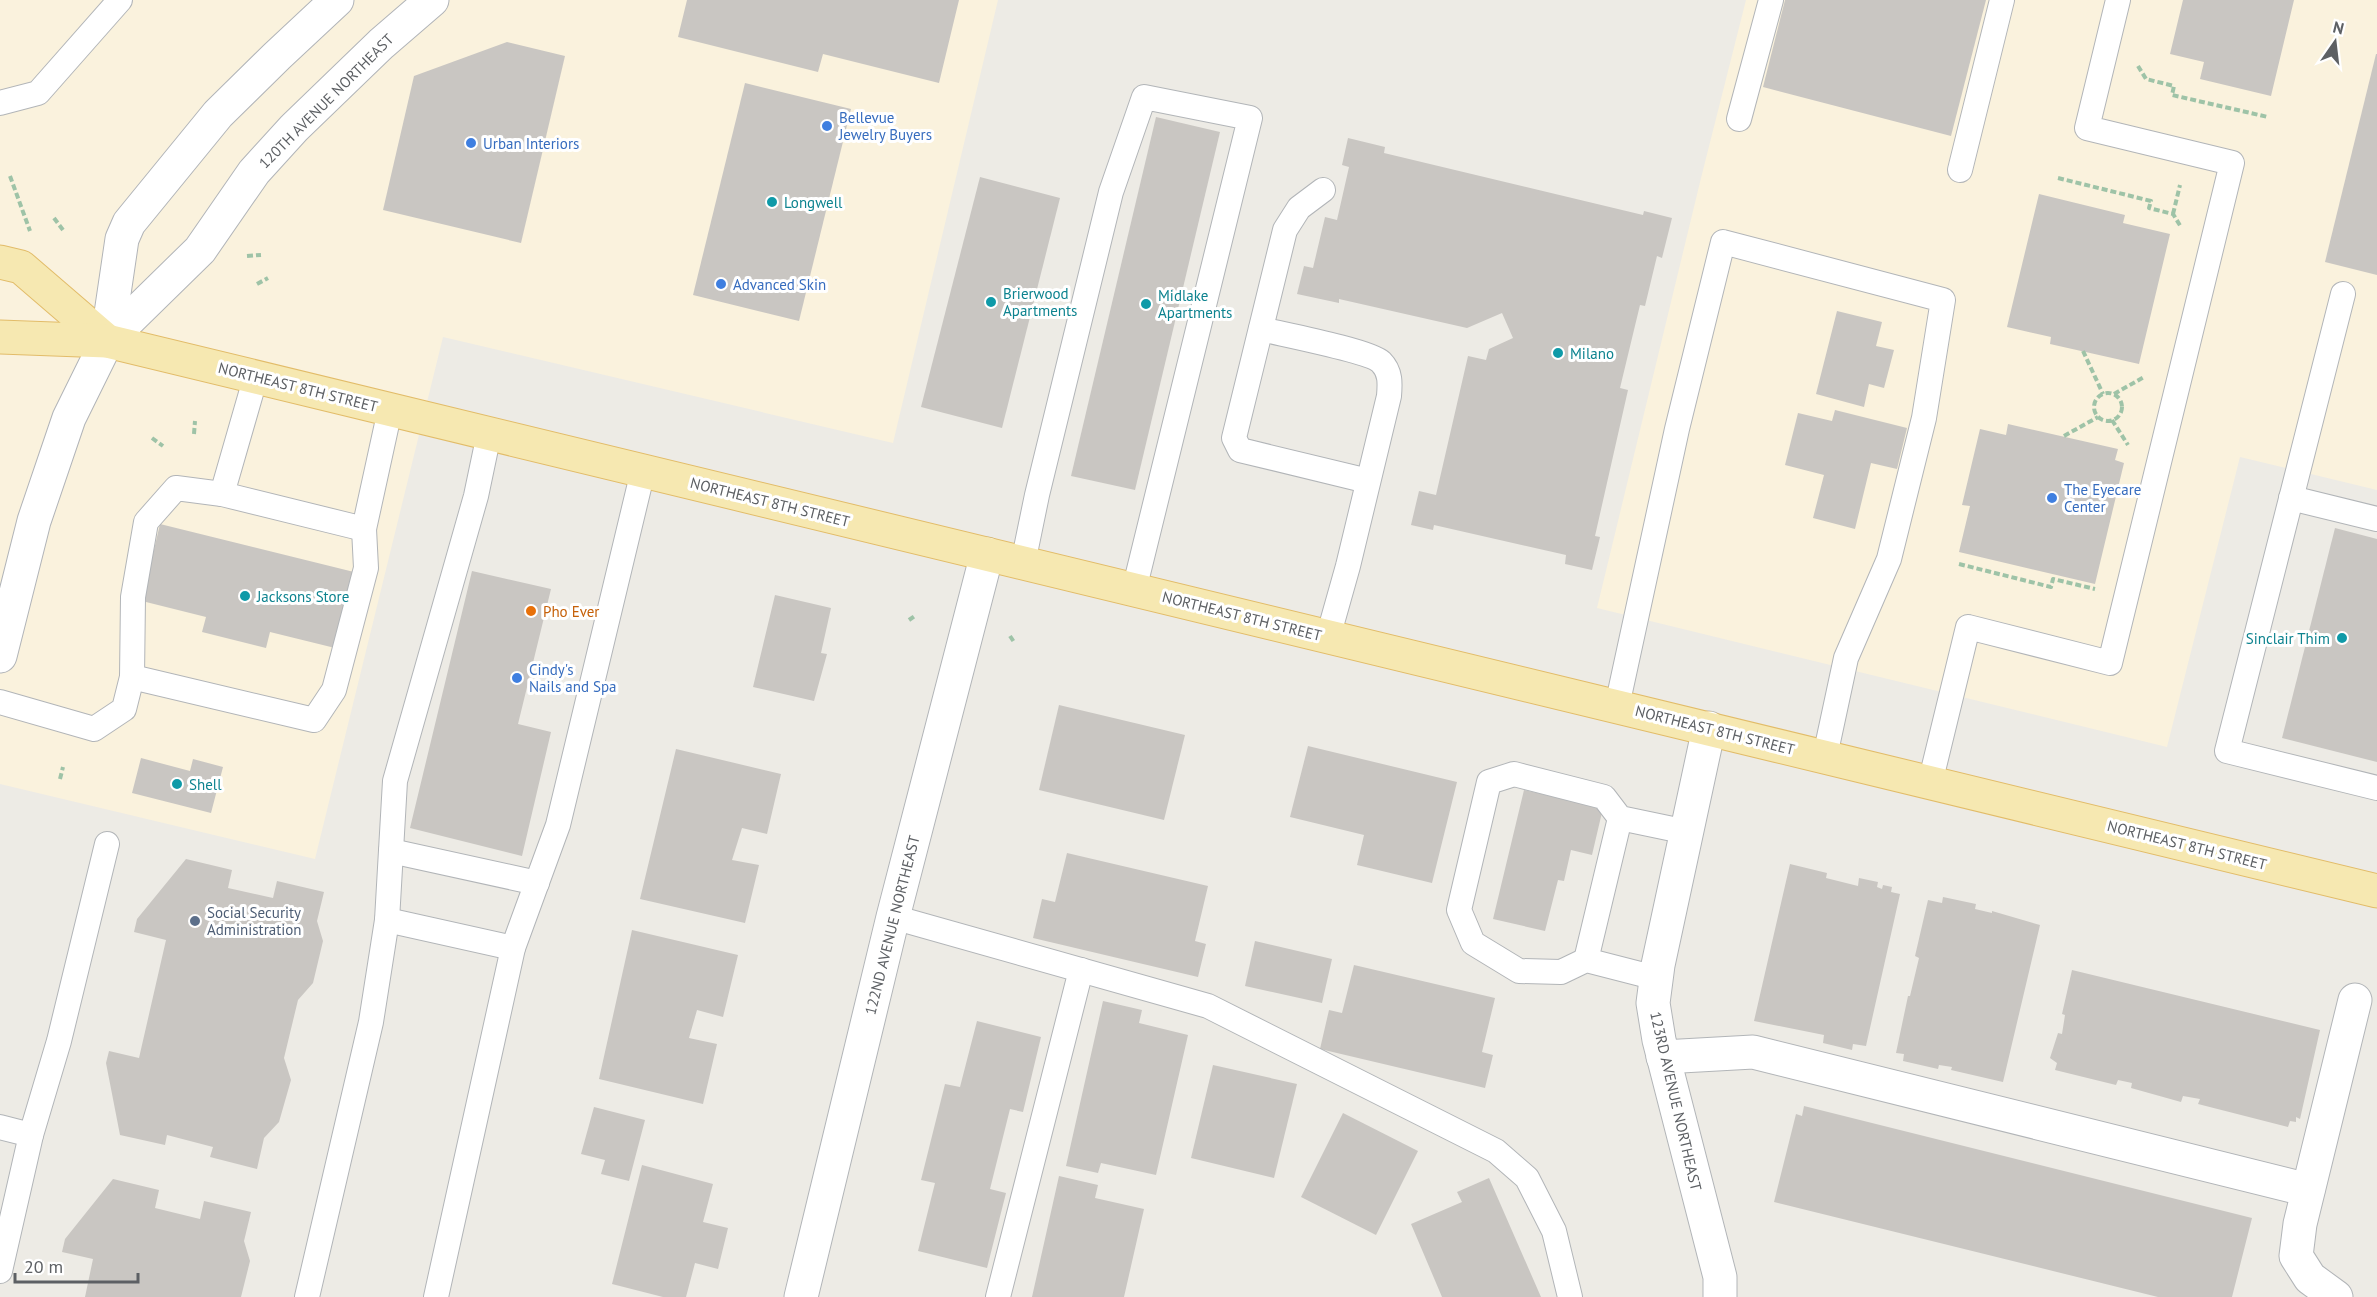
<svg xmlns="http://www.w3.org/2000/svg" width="2377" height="1297" font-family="'PT Sans',sans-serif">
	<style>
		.commercial { fill: #faf2dd }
		.building { fill: #c9c6c2 }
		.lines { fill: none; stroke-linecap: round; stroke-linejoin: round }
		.service-casing { stroke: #b2b5b8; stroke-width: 26 }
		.minor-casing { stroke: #b2b5b8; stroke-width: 35 }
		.secondary-casing { stroke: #b1b4b8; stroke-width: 35 }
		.primary-casing { stroke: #e2bc69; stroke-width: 35 }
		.path { stroke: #9ec3a7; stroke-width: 4; stroke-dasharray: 6 3; stroke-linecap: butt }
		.service { stroke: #fff; stroke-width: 24 }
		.minor { stroke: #fff; stroke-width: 33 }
		.secondary { stroke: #fff; stroke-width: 33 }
		.primary { stroke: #f6e8b1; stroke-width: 33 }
		.shop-dot { fill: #3f7fe0; stroke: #fff; stroke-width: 2 }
		.culture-dot { fill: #0f9aa8; stroke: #fff; stroke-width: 2 }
		.food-dot { fill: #e8710a; stroke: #fff; stroke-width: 2 }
		.service-dot { fill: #5c6f8a; stroke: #fff; stroke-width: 2 }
		.labels { text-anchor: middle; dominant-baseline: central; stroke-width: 6; stroke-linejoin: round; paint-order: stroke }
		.street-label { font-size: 15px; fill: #5d6064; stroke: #fff }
		.shop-label { font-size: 15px; fill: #366cbe; stroke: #fff; text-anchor: start }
		.culture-label { font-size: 15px; fill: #0d838f; stroke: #fff; text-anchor: start }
		.food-label { font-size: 15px; fill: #c56008; stroke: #fff; text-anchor: start }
		.service-label { font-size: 15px; fill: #4e5e75; stroke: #fff; text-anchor: start }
	</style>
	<rect width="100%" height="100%" fill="#edebe5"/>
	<!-- commercial -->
	<g class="commercial">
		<path d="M0,0H998L893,443L443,337L315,859L0,784Z"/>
		<path d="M1746,0H2377V490L2240,457L2167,747L1597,608L1701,178Z"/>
	</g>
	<!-- building -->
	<g class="building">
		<path d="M687,0H959L939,83L823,54L818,72L678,37Z"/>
		<path d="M1785,0H1986L1951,136L1763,87Z"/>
		<path d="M2183,0H2294L2271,96L2200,79L2204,62L2170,54Z"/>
		<path d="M507,42L565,56L521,243L383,210L414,76Z"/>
		<path d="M2376,54H2377V275L2325,262Z"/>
		<path d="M745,83L851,109L799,321L693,295Z"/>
		<path d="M1156,117L1220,132L1135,490L1071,476Z"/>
		<path d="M1348,138L1385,147L1384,153L1643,215L1644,211L1672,218L1662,258L1657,256L1645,306L1640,305L1620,388L1628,390L1595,536L1600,537L1592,570L1565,564L1566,555L1434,525L1433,530L1411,525L1419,491L1436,495L1468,356L1486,360L1489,349L1513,338L1502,313L1467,328L1339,299V303L1297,294L1304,266L1313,268L1325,217L1337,220L1349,167L1342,165Z"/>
		<path d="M980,177L1060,198L1002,428L921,407Z"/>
		<path d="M2039,194L2125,215L2123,223L2170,234L2139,364L2050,344L2051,337L2007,327Z"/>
		<path d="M1837,311L1882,322L1876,346L1894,350L1884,388L1869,384L1864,407L1816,394Z"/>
		<path d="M1835,410L1907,428L1897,469L1871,463L1855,529L1813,518L1824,475L1785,465L1798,413L1832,421Z"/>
		<path d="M2008,424L2118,449L2115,460L2124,463L2095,584L1959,552L1970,506L1962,505L1980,429L2006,435Z"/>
		<path d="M160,524L354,572L335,648L270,632L266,648L202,632L206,617L142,601Z"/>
		<path d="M2335,528L2377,539V762L2282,738Z"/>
		<path d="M472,571L551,589L518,724L551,732L522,856L410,828Z"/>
		<path d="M775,595L831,608L821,653L827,654L814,701L753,687Z"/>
		<path d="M1059,705L1185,735L1164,820L1039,790Z"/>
		<path d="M1308,746L1457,782L1432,883L1357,865L1364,835L1290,817Z"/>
		<path d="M676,749L781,774L767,834L742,828L732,860L759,865L745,923L640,899Z"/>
		<path d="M141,758L190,771L193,759L223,767L211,813L132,793Z"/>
		<path d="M1524,790L1603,808L1592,855L1571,850L1564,881L1558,880L1545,931L1493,919Z"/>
		<path d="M1067,853L1208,886L1195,941L1206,944L1198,977L1033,938L1042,899L1055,902Z"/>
		<path d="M186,859L232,870L228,888L273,898L277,881L324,892L317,921L323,941L313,983L298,1000L284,1058L291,1080L279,1122L264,1138L257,1169L210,1157L213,1147L167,1135L165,1145L120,1135L106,1063L109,1051L139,1058L166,940L134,932L137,919Z"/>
		<path d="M1790,864L1827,873L1826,878L1858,886L1859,878L1878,882L1877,887L1882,889L1883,885L1892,887L1891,892L1900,894L1866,1046L1853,1044L1852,1050L1823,1043L1824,1035L1754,1021Z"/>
		<path d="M1943,897L1976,904L1975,909L1992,913V911L2040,925L2003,1082L1951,1070L1952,1067L1939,1065L1938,1069L1903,1061L1904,1054L1896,1053L1908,996H1910L1919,958L1915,956L1928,900L1942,903Z"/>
		<path d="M632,930L738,955L723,1017L697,1010L689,1038L717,1044L703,1104L599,1079Z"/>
		<path d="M1255,941L1332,959L1322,1003L1245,986Z"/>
		<path d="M1354,965L1495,998L1482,1052L1493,1055L1485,1088L1320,1049L1329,1010L1342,1013Z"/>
		<path d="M2072,970L2320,1030L2300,1119L2296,1117V1122L2290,1121L2288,1127L2198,1104L2200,1099L2183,1096L2181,1102L2131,1088L2132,1083L2118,1080L2116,1085L2055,1070L2057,1063L2050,1058L2058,1033L2062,1034L2065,1015L2062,1014Z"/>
		<path d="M1103,1001L1142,1010L1139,1023L1188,1035L1156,1175L1101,1163L1098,1173L1066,1166Z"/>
		<path d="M977,1021L1041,1037L1023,1112L1010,1109L990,1189L1006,1193L987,1268L918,1251L935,1183L921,1180L945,1084L960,1087Z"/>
		<path d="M1213,1065L1297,1084L1274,1178L1191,1158Z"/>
		<path d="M1804,1106L2252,1218L2232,1297H2158L1774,1202L1796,1114L1802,1116Z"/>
		<path d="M594,1107L645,1120L629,1181L601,1174L605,1160L581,1154Z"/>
		<path d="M1343,1113L1418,1151L1376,1235L1301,1197Z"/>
		<path d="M642,1165L713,1184L703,1222L728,1228L718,1269L695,1263L686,1297H663L612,1284Z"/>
		<path d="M1059,1176L1098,1185L1095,1198L1144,1209L1124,1297H1032Z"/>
		<path d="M1489,1178L1541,1297H1442L1411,1224L1462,1202L1457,1192Z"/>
		<path d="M113,1179L159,1190L155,1208L200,1219L204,1201L251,1212L244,1241L250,1261L241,1297H85L93,1259L62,1252L65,1239Z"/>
	</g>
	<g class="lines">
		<!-- service casing -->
		<g class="service-casing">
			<g id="service">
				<path d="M0,103L38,93L120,0"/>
				<path d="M1739,119L1771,0"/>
				<path d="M1960,170L2002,0"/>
				<path d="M1323,190L1299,208L1285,230L1234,438L1240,450L1368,481"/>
				<path d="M2343,294L2227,751L2377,788"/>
				<path d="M1261,329C1281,334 1370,351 1381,362C1391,372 1390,384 1389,396L1348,566L1328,637"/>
				<path d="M222,494L256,376"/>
				<path d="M2291,498L2377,519"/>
				<path d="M1023,563L1037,495L1111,192L1144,97L1250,118L1134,590"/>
				<path d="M132,677L133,597L146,522L176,488L222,494L364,529L390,410"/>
				<path d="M0,702L94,729L124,709L132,677L314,720L334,690L366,568L364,529"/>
				<path d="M1617,706L1677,429L1723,242L1943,300L1924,418L1889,559L1846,658L1825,756"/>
				<path d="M1930,783L1968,627L2110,663L2232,163L2087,128L2118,0"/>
				<path d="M391,851L537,883"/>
				<path d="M893,917L1208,1006L1496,1151L1527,1178L1554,1231L1570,1297"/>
				<path d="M387,920L513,948"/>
				<path d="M1586,960L1620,818"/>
				<path d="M1656,978L1586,960L1561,972L1519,971L1473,943L1459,910L1489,782L1514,774L1604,797L1620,818L1687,832"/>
				<path d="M0,1127L31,1135"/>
				<path d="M0,1271L31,1135L59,1041L107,844"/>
				<path d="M307,1297L371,1022L387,920L395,781L476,496L489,434"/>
				<path d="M436,1297L513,948L558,825L643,471"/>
				<path d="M998,1297L1081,970"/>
			</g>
		</g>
		<!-- minor casing -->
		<g class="minor-casing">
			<g id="minor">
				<path d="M1709,728L1658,965L1653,1003L1659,1040L1720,1277V1297"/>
				<path d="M1663,1057L1753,1052L2308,1190"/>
				<path d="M801,1297L893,917L987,554"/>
				<path d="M2336,1297L2310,1278L2296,1256L2300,1224L2355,1000"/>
			</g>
		</g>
		<!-- secondary casing -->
		<g class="secondary-casing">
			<g id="secondary">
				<path d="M107,341L200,250L254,172L294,128L381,44L432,0"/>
				<path d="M0,656L34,521L69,418L107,341L122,239L129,223L218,114L277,56L337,0"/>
			</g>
		</g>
		<!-- primary casing -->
		<g class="primary-casing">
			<g id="primary">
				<path d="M0,262L21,267L107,341"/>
				<path d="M0,337L107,341L2377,891"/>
			</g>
		</g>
		<!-- path -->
		<g class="path">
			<path d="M2138,66L2146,79L2174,86L2172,95L2268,117"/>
			<path d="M10,176L30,231"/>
			<path d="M2058,178L2151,201L2149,208L2173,214L2181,227"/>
			<path d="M2173,214L2180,185"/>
			<path d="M54,218L63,230"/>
			<path d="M247,256L261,255"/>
			<path d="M257,284L268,278"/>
			<path d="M2083,351L2103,394"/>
			<circle cx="2108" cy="407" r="14"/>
			<path d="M2114,394L2144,377"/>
			<path d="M2112,420L2128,445"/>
			<path d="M194,434L195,421"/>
			<path d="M2064,436L2098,417"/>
			<path d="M152,438L163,446"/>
			<path d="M1959,564L2051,587L2053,579L2095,589"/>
			<path d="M909,620L916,615"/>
			<path d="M1010,636L1014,642"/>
			<path d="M60,779L63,767"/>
		</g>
		<!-- service -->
		<use href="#service" class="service"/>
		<!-- minor -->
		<use href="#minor" class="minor"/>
		<!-- secondary -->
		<use href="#secondary" class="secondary"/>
		<!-- primary -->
		<use href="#primary" class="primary"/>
	</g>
	<!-- markers -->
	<g class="shop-dot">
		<circle cx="827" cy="126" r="6"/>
		<circle cx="471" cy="143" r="6"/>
		<circle cx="721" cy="284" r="6"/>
		<circle cx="2052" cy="498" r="6"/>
		<circle cx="517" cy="678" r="6"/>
	</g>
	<g class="culture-dot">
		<circle cx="772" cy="202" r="6"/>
		<circle cx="991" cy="302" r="6"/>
		<circle cx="1146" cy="304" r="6"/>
		<circle cx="1558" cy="353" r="6"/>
		<circle cx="245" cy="596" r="6"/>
		<circle cx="2342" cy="638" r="6"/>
		<circle cx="177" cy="784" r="6"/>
	</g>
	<circle class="food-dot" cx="531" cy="611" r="6"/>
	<circle class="service-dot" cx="195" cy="921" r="6"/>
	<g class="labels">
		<!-- street labels -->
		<g class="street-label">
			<text transform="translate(326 101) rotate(-45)">120TH AVENUE NORTHEAST</text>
			<text transform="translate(298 387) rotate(14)">NORTHEAST 8TH STREET</text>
			<text transform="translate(770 502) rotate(14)">NORTHEAST 8TH STREET</text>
			<text transform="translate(1242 616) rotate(14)">NORTHEAST 8TH STREET</text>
			<text transform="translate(1715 730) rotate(14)">NORTHEAST 8TH STREET</text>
			<text transform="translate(2187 845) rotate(14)">NORTHEAST 8TH STREET</text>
			<text transform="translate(892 925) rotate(-76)">122ND AVENUE NORTHEAST</text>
			<text transform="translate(1676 1101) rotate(77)">123RD AVENUE NORTHEAST</text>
		</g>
		<!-- shop labels -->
		<g class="shop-label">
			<text x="839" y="117">Bellevue<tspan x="839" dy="17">Jewelry Buyers</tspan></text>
			<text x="483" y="143">Urban Interiors</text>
			<text x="733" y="284">Advanced Skin</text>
			<text x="2064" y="489">The Eyecare<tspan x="2064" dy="17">Center</tspan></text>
			<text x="529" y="669">Cindy's<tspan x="529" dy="17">Nails and Spa</tspan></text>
		</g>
		<!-- culture labels -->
		<g class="culture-label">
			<text x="784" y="202">Longwell</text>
			<text x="1003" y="293">Brierwood<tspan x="1003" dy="17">Apartments</tspan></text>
			<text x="1158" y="295">Midlake<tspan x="1158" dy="17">Apartments</tspan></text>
			<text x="1570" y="353">Milano</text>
			<text x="257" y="596">Jacksons Store</text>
			<text x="2330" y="638" text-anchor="end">Sinclair Thim</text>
			<text x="189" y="784">Shell</text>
		</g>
		<!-- food labels -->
		<g class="food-label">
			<text x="543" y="611">Pho Ever</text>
		</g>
		<!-- service labels -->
		<g class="service-label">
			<text x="207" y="912">Social Security<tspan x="207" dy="17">Administration</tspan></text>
		</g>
	</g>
	<!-- north arrow -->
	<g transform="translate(2335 42) rotate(14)" stroke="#ffffff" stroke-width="4.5" paint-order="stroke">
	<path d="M0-4.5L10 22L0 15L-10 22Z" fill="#5d6064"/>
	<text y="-9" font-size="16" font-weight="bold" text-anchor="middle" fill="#5d6064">N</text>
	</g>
	<!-- scale -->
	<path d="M15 1273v9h123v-9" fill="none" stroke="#5d6064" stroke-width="3"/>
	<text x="24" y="1273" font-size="18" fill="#5d6064" stroke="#ffffff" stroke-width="4.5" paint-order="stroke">20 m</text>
</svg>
